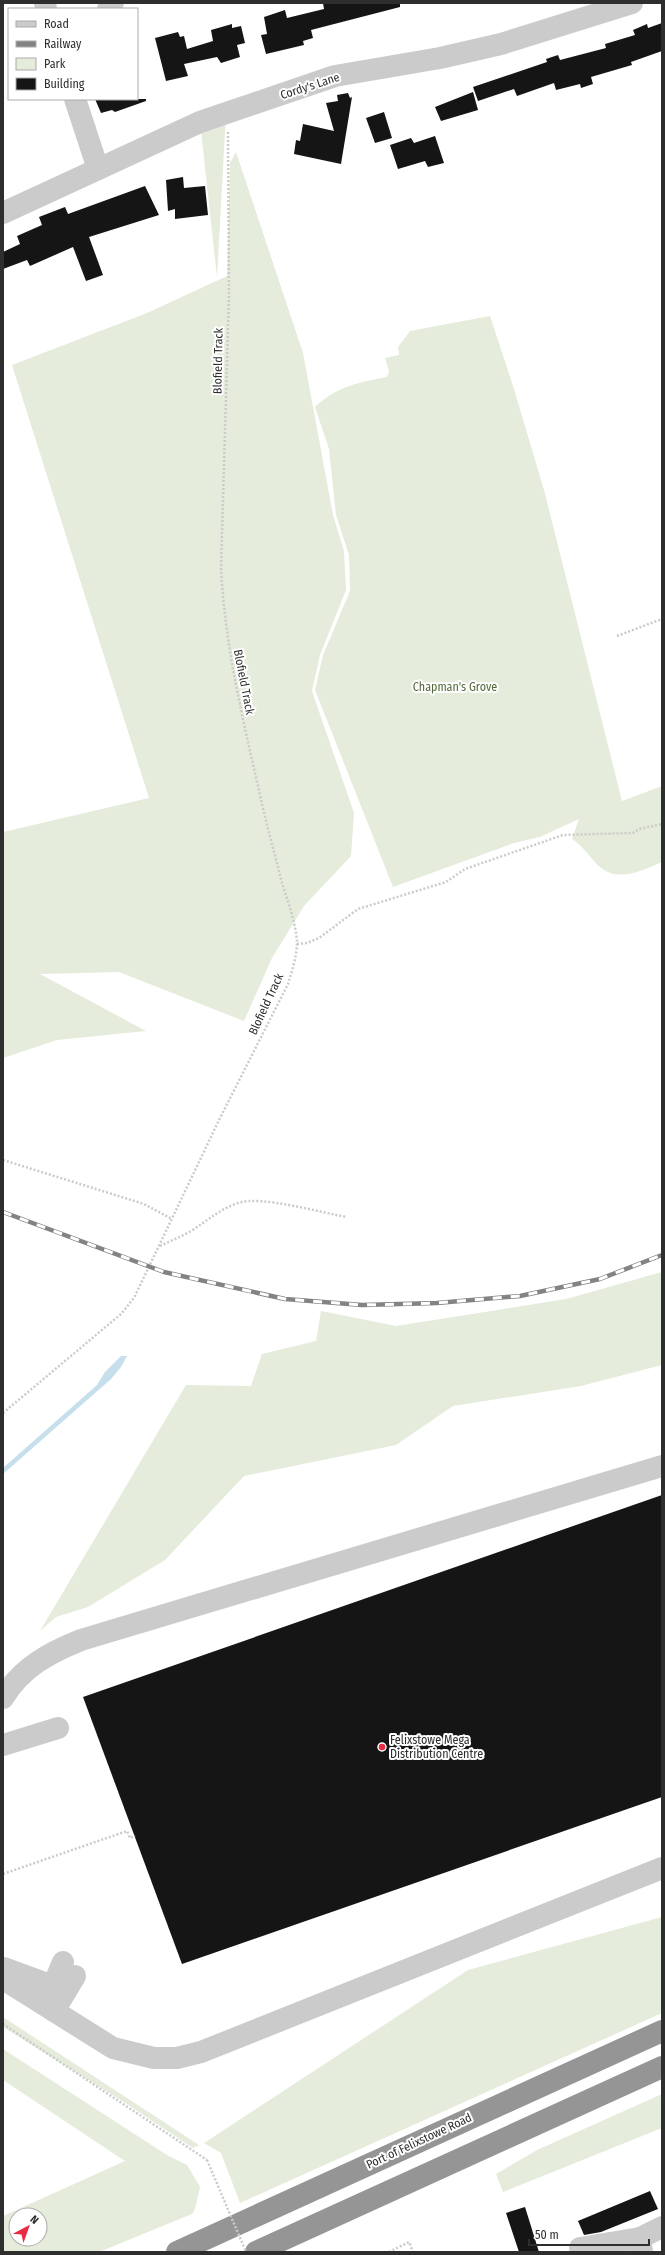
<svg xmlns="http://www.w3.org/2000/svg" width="665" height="2255" font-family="'Fira Sans Condensed',sans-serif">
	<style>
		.green { fill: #e5ecdb; fill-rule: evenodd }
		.water { fill: #c6dfec }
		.building { fill: #151515 }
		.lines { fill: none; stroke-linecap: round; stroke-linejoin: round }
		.path { stroke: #cbcbcb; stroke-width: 2.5; stroke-dasharray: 2 2; stroke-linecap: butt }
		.minor { stroke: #cbcbcb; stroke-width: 22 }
		.highway { stroke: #959595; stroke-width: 22 }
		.rail-casing { stroke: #838383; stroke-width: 4.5 }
		.rail { stroke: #fff; stroke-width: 3; stroke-dasharray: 9; stroke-linecap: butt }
		.path-bridge { stroke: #cbcbcb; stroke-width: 2.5; stroke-dasharray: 2 2; stroke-linecap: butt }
		.poi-dot { fill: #e92b41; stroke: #fff; stroke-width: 1.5 }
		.labels { text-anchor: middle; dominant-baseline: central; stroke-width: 4; stroke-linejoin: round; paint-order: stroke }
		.street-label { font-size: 12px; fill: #2e2e2e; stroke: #fff }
		.park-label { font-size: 12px; fill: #536a3a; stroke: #fff }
		.poi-label { font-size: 12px; fill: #2e2e2e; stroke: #fff; text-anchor: start }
	</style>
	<rect width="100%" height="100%" fill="#fff"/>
	<!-- green -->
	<g class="green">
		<path d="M226,114L217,277L200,122Z"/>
		<path d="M236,152L303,353L333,515L344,551L346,590L320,655L312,691L354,813L351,856L304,906L272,958L244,1021L119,972L40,974L146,1031L57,1040L3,1058V832L149,798L12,365L147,313L227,276L230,163Z"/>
		<path d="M490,316L514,389L544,490L622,801L662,786V862C638,872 614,885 594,861C587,853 581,845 572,839L579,819L540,837L514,843L393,887L315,690L323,655L350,591L349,555L336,515L329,449L315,407C336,387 359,382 387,377L389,371L385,358L399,355L398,347L410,331Z"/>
		<path d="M662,1272V1365L581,1386L453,1406L396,1445L244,1476L165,1560L88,1607L56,1617L40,1631L186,1385L251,1386L262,1354L316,1341L321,1311L396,1326L566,1299Z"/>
		<path d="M662,1917V2013L240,2203L221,2153L204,2143L468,1970Z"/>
		<path d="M3,2017L199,2145L193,2148L127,2104L3,2027Z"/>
		<path d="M3,2049L167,2155L187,2165L200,2187L195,2209L192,2214L99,2252H3V2216L125,2161L3,2080ZM16,2215H40V2239H16Z"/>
		<path d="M662,2094V2128L503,2192L496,2174L537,2150Z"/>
	</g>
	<!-- water -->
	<path class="water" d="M121,1356H127L121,1367L111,1379L3,1474V1468L97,1385L105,1372Z"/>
	<!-- building -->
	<g class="building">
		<path d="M323,3H400V7L311,30L313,38L303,41L304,45L266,54L261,35L267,34L264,17L285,10L287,18L324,9Z"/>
		<path d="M662,23V51L631,62L632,65L591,77L593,84L581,88L580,84L556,90L554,83L517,96L514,89L478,101L473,87L547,62L546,59L558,55L560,60L606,48L605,44L635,35L633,30L647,24L648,28Z"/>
		<path d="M232,24V28L241,26L245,43L237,45L240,57L221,63L217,57L184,64L188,76L166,81L155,38L178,32L180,37L184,36L187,49L213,41L211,30Z"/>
		<path d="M473,92L478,110L441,121L435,107Z"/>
		<path d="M348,93L350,98L352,97L341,164L294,154L296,140L300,141L303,124L334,131L326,103L338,101L337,95Z"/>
		<path d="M95,99H146V101L115,112L112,110L101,113Z"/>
		<path d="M384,112L392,138L375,143L366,118Z"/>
		<path d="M435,136L444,163L428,167L425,161L398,169L390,145L411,138L414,143Z"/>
		<path d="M183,177L184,188L205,186L208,215L175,219V209L168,211L166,180Z"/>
		<path d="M145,186L159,215L89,237L103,275L86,281L73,247L30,266L27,260L3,269V252L20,244L17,236L42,225L39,217L65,207L68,214Z"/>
		<path d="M662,1495V1797L182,1964L83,1697Z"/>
		<path d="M650,2191L658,2209L601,2232L584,2235L578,2221Z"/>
		<path d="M525,2207L539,2252H519L506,2213Z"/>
	</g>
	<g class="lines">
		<!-- path -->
		<g class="path">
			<path d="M617,636L662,619"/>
			<path d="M297,944L307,943L319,938L358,909L446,882L465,869L563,835L633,833L639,829L662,824"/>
			<path d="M3,1160L144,1204L172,1219"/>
			<path d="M160,1246C170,1241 181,1237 191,1231C207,1221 220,1209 238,1203C261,1195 322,1213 347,1217"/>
			<path d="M3,1413L121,1314L134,1298L220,1118L288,984C292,971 297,956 297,942C296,923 288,902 282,883C274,851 265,819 258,786C241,712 225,644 221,568L229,294L228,132"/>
			<path d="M3,1874L127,1831L130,1838L135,1836"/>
			<path d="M3,2024L207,2160"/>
			<path d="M389,2252L409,2242L413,2252"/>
		</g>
		<!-- minor -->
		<g class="minor">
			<path d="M45,3L46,9"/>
			<path d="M108,9L113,3"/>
			<path d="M75,99L98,169"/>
			<path d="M3,213L200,122L335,76L440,58L501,44L632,3"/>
			<path d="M3,1698C22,1667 49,1653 81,1640L662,1466"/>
			<path d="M3,1745L58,1728"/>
			<path d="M4,1968L53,1986L63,1962"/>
			<path d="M3,1979L113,2048L154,2058H177L201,2052L662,1868"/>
			<path d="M54,2011L75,1976"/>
			<path d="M580,2248L640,2238"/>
			<path d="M642,2252L640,2238L662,2227"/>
		</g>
		<!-- highway -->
		<g class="highway">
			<path d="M177,2252L662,2031"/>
			<path d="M256,2252L662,2067"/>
		</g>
		<!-- rail casing -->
		<g class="rail-casing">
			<path id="rail" d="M3,1212L164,1272L285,1299L362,1305L437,1303L520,1296L600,1279L662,1255"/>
		</g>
		<!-- rail -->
		<use href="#rail" class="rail"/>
		<!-- path-bridge -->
		<path class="path-bridge" d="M207,2160L246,2252"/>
	</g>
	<!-- markers -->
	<circle class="poi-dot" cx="382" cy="1747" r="4"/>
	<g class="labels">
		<!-- street labels -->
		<g class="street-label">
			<text transform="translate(310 86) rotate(-18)">Cordy's Lane</text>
			<text transform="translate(218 361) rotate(-89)">Blofield Track</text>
			<text transform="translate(244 682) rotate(79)">Blofield Track</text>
			<text transform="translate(266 1004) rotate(-65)">Blofield Track</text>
			<text transform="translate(419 2141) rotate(-25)">Port of Felixstowe Road</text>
		</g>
		<!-- park labels -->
		<g class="park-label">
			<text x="455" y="687">Chapman's Grove</text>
		</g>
		<!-- poi labels -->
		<g class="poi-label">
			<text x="390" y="1740">Felixstowe Mega<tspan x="390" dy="14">Distribution Centre</tspan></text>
		</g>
	</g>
	<!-- border -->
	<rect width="665" height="2255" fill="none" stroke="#2e2e2e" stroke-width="8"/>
	<!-- legend -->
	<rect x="8" y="8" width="130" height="92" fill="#ffffff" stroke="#ababab"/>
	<rect x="16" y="21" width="20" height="6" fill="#cbcbcb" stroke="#ababab"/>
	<text x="44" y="28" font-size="12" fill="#2e2e2e">Road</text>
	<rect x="16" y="41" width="20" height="6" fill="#838383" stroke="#ababab"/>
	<text x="44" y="48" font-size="12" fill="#2e2e2e">Railway</text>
	<rect x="16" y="58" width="20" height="12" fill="#e5ecdb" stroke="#ababab"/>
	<text x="44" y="68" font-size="12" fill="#2e2e2e">Park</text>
	<rect x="16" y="78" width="20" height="12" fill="#151515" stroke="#ababab"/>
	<text x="44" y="88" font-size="12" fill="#2e2e2e">Building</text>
	<!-- north arrow -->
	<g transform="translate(28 2227) rotate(41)"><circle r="19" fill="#ffffff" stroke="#ababab"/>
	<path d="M0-3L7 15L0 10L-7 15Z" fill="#e92b41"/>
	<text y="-6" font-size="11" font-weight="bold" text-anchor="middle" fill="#2e2e2e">N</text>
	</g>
	<!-- scale -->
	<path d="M529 2239v6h120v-6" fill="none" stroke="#2e2e2e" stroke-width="2"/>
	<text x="535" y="2239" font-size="12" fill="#2e2e2e" stroke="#ffffff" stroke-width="3" paint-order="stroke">50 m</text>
</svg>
